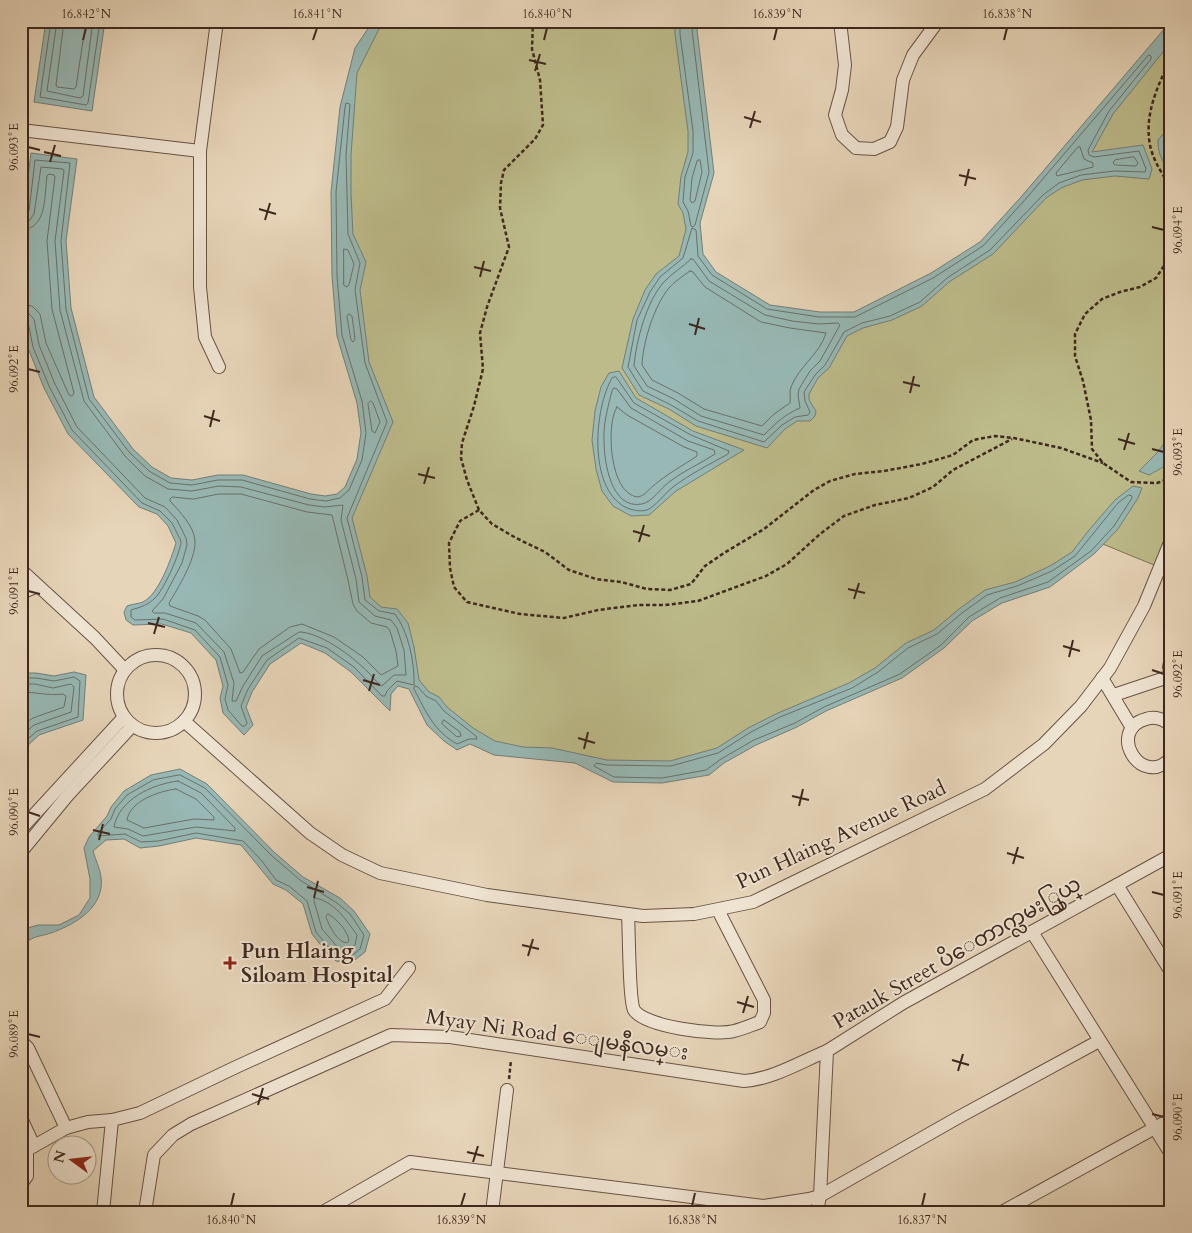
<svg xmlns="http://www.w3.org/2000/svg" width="1192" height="1233" font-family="Cardo,'Noto Sans Myanmar',serif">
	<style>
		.green { fill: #bdbb8a; stroke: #7e7254 }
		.water { fill: #97b8b4; stroke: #747e78 }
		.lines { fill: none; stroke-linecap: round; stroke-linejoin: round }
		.shore { stroke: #6b7069; stroke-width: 1 }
		.minor-casing { stroke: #695345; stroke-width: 14 }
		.path { stroke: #3f281e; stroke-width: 2.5; stroke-dasharray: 4 2.5; stroke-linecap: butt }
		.minor { stroke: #efe4d2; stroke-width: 12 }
		.ticks { fill: none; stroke: #3f281e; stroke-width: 2 }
		.poi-dot { fill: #8f2418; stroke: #efe4d2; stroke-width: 2 }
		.labels { text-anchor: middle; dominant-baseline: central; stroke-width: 4; stroke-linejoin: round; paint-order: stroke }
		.street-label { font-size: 21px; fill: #3f281e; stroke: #efe4d2 }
		.poi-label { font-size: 21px; font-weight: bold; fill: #3f281e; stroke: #efe4d2; text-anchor: start }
		.neatline { fill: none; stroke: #3f281e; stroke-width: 2 }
		.ticks-label { font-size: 12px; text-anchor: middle; fill: #3f281e }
	</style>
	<rect width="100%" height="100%" fill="#e7d5b9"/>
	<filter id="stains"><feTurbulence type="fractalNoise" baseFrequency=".004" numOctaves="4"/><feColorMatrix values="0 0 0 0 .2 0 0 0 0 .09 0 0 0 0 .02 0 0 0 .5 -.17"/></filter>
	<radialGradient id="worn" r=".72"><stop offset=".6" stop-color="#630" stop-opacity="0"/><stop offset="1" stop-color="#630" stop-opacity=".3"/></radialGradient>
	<!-- green -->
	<path class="green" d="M375,21H685L698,130L692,286L831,330L987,247L1171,31V572L1093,540L1055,575L981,608L893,667L709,761L625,772L499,749L321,617L375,427L344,275L346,106L360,54Z"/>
	<!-- water -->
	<g class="water">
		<path d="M46,21H105L92,111L34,102Z"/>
		<path d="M373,21H383L357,73L351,155V194L353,234L366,262L360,290L369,362L393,422L352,518L367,576L370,597L381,607L397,609L408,623L414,647L419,680L429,692L439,697L447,707L473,728L495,741L523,747L552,748L607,760L670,761L717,748L748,728L778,713L849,683L875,668L906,643L934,630L959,609L985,590L1015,582L1050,566L1072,552L1089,530L1115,500L1133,486L1142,488L1138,498L1118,529L1094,554L1050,587L1002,603L972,621L944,648L902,678L826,711L797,727L756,745L724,763L709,775L662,783L613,782L575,763L494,755L470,744L457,750L444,741L427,725L409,689L398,686L391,694L390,711L351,672L325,653L301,643L270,664L252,692L246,707L253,725L244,735L223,713L220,698L223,686L216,660L191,633L162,624L133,625L126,620L124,612L127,606C132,604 138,604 143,602C159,594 171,559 176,543L168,526L157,514L139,507L68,434L44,388L28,348L21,309V230L31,153L77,159L66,241L71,308L94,397L133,449L152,467L171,478L192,480L218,475H243L311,494L325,496L337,494L345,487L357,459L361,432L357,403L337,336L332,276L331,192L340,107L355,48Z"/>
		<path d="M675,21H696L714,173L700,223L703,254L716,272L770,305L820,312H854L931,273L980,242L1021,197L1171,21V42L1113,114L1092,152L1143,145L1152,169L1149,179L1115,176L1082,180L1061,188L1046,198L993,254L949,282L922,306L892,320L863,328L847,336L829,368L818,378L809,394V400L816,411L815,416L810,421H797L785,429L767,448L696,426L669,409L639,395L622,368L633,319L645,290L656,274L679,256L686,229L683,213L678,204L681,176L688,152V131L675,34Z"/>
		<path d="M1171,131V171C1161,161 1158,153 1158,140L1163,134Z"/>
		<path d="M619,371L636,398L693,431L744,450L676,491L649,515L631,516L613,506L602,491L596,469L592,440L595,411L601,387L609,373Z"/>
		<path d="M1171,434C1171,463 1175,461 1149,475L1139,471L1157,453Z"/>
		<path d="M74,672L86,675L83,720L39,735L25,748L21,760V673H36L54,676Z"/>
		<path d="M180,769L207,784L274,852L303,877L340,898L354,911L370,934L365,952L351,963L336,961L328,954L312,934L303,904L286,890L273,884L241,845L196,838L159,846L140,848L124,839L106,840L93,851C95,859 100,868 101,877C105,907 76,924 51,933C35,938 33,935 21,948V930L38,925H59L79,915L90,898V879L84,848L89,837L107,816L111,807L124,791L151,775Z"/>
	</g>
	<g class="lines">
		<!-- shore -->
		<g class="shore">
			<path d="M51,21L40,97L86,105L88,103L100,21"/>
			<path d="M57,21L47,91L80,98L83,96L93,21"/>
			<path d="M64,21L56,85L57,87L74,89L76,87L86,21"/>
			<path d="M680,21V34L693,131V153L685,177L683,202L688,211L691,226L693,227L695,225L709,172L691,21"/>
			<path d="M1149,55L1151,56V59L1109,111L1088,150L1089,155L1094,157L1139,151L1146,169L1145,172L1114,171L1081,175L1059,183L1043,195L990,250L947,278L920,302L890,316L862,323L844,332L825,365L815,375L804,392L805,401L810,412L808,415L795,417L782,425L764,442L698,421L671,405L643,391L628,367L637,320L650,292L660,277L683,258L692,228L696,230L698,256L712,275L767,309L819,317H855L933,278L983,246L1024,201Z"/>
			<path d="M1080,147L1084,159L1093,163V167L1057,176L1056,173L1077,148Z"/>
			<path d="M1134,157L1138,163L1136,166L1115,165L1113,163L1115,160Z"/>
			<path d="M700,160L702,172L695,201L692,203L690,200L692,178L697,161Z"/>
			<path d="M21,216L26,215L29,211L35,160L70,163L61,241L66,309L89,399L129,452L149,471L170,483L192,485L218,480H242L310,499L326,501L340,498L349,490L362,460L366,433L362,401L342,335L337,276L336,192L345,107L346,103L350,104L346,155L348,234L360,263L355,290L365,363L387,422L347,518L362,577L365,600L379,611L395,614C408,631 415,663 414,685L397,681L387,691L385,696H382L354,667L327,648L299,638L267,660L248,689L241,706L247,723L245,726H242L228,710L225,699L228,685L220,657L195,630L163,619L135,620L131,617V610C141,607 148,605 155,598C163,591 181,552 181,541L172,523L160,511L142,503L72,430L49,386L33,347L28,322L25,319L21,318"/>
			<path d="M21,222L29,221L34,214L41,167L63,169L64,171L55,241L60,310L84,401L125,456L145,476L168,489L192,491L219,486L241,487L309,505L325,507L343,505L341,520L356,579L359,602L375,616L391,620L397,628L404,650L406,675H394L383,685L381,686C373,678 367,670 358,663C345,651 317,632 299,632L262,656L243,686L236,701H232L234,683L224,652L196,623L165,613H154L152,611L163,599L182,563L187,545L186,538L177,520L165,507L145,498L77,427L55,384L39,345L34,319L29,314L21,312"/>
			<path d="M21,230C48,229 44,195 47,176L49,174L54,175L55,177L47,241L52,309L74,393L72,396L69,395L46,343L40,314L32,306L21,304"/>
			<path d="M344,249L348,250L354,264L349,285L347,287L344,285Z"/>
			<path d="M691,259H693L709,281L765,315L792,321L819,324L838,323L840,325L820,361L810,371L799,389L798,395L800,408C785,414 775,424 764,435L701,416L674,399L647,386L634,366C636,341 647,300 664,282C672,273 683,267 691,259Z"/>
			<path d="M690,271L693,272L705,287L761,322L790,328L826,333C820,354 799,366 791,387C789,392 791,398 790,403L774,414L762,426L704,409L678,393L652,380L642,365C643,342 654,306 669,288C674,282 683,276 690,271Z"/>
			<path d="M349,314L352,316L355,339L353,342L351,340L347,317Z"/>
			<path d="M616,377L634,403L691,435L729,451L728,454C710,464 690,474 673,487C665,493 655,507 647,510C640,512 631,510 625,507C588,487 594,409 612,378Z"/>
			<path d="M614,388L617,389L631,408L688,441L714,450L715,454C700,464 683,471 669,482C661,488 652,502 642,504C611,510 604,462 604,440C603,424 608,407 612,391Z"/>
			<path d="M371,401L373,403L380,422L375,433L372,431L368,404Z"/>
			<path d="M617,407L627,415L684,447L697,452V456C682,466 667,474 653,486C649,489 645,495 641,496C637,498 633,496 630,494C610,483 606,424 617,407Z"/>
			<path d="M219,494H241L307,512L332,515L348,580L353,604L357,611L371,623L387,627L390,631L396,651L398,666L381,675L363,657L334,637L302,624L290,627L259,649L243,672L240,673L231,649L205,620L198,616L170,606L169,603C178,588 196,559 195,541C194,526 180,512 170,501V499L172,497L193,499Z"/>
			<path d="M1129,495L1132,496V498L1114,526L1091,551L1048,582L1000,598L969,617L941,645L900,674L824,707L795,723L754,740L721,759L706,770L662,778L614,777L594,766L596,763L607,765L671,766L718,753L751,732L780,717L852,688L878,672L908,648L937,634L962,613L987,595L1017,586L1052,571L1075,556L1118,503Z"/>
			<path d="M21,678H36L54,681L74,677L80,681L78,717L37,731L21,745"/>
			<path d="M21,684H35L53,688L71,684L74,687L71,712L34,725L21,736"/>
			<path d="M415,686L418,687L426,696L436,701L444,711L476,736L477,739H469L457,744C434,731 426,712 414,689Z"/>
			<path d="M21,692C35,692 49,696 63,694L66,696L64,707L33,718L21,726"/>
			<path d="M444,720L460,732L461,736L457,737L442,724Z"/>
			<path d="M180,775L205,788L271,855L300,880L337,903L350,914L364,935L360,949L349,958L338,956L331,950L316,932L307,901L289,886L276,880L262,861L243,841L196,833L158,841L141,842L125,834L98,836V833L111,819L115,809L127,795L153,780Z"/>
			<path d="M178,781L201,793L235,828V831L196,827L143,836L128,829L114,827C119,799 153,784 178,781Z"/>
			<path d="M176,789L196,799L214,817V820L194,819L144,828L127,820C130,801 159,791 176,789Z"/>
			<path d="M315,898C334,901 347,921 357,935L355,945L348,951L340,950L322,929L314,901Z"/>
			<path d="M328,914C337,919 348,931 349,941L346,943C337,941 329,926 326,917Z"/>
		</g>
		<!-- minor casing -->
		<g class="minor-casing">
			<g id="minor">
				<path d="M217,21L200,151V287L205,337L219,367"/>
				<path d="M840,21L845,65L842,90L835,115L842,135L856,148L874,149L890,142L897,127L903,80L913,55L938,21"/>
				<path d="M21,130L200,151"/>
				<path d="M21,570L95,638L125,670"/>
				<path d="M21,593L38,586"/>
				<circle cx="156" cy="694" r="39"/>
				<path d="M1171,659L1169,667L1171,673"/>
				<path d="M1102,678L1132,728"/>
				<path d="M1114,695L1171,676"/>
				<path d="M184,721L310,833L342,855L380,873L487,895L643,916L694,914L753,902L985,789L1044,744L1081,706L1110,668L1144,606L1171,540"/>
				<path d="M1171,726C1164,719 1155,716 1146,719C1106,730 1141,790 1171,758"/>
				<path d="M21,829L124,717"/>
				<path d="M21,852L68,795L132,726"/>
				<path d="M1117,885L1171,972"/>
				<path d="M628,914C629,929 629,1001 634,1010C645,1027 716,1036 734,1031C743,1029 751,1025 760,1022L764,1013V1000L718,910"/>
				<path d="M1032,932L1171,1154"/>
				<path d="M21,1041L28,1048L66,1128"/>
				<path d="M21,1118L34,1146"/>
				<path d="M21,1184L27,1176V1150L66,1128L88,1122L112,1120"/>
				<path d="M103,1212L112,1120L140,1113L236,1067L385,999L409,968"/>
				<path d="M145,1212L154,1155L173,1135L191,1124L391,1035L450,1037L744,1081C773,1079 800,1062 827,1051"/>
				<path d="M323,1212L410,1162L764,1206L809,1199L820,1196L959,1117L1099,1041"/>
				<path d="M492,1212L507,1090"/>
				<path d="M817,1212L820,1196L827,1051L903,1003L1171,855"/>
				<path d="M1002,1212L1171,1119"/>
			</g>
		</g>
		<!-- path -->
		<g class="path">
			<path d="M533,21L532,49L540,80L543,125L535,139L504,170L501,183L500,208L509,247L487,307L480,333L483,369L474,406L462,443L461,458L467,480L479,510L492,524L516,538L545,552L569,570L596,579L621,582L647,589L670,590L691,584L705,566L724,553L764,529L814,490L830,481L855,474L884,471L922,464L953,455L973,440L995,436L1014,438L1061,448L1103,463"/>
			<path d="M1171,58C1158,85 1144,114 1150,145C1153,160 1162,174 1171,187"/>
			<path d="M1171,255L1156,278L1140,287L1120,292L1102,299L1085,314L1075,334V356L1083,381L1091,420L1092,449L1103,463L1131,482L1157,483L1171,478"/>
			<path d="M479,510L460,521L449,543L450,568L454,587L467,602L520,614L564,618L598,610L638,605H665L698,601L766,576L787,564L820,534L844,516L875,505L909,498L933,487L953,470L1012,439"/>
			<path d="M509,1079L511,1060"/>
		</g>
		<!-- minor -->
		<use href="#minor" class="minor"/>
	</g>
	<!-- ticks -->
	<path class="ticks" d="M83,40L86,28M313,40L317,28M544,40L547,28M774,40L777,28M1004,40L1007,28M529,60L546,64M535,71L540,54M744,117L761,122M750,128L755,111M28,147L40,150M44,152L61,156M50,162L55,145M959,175L976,179M965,186L969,169M259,209L276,214M265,220L270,203M1152,227L1164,230M474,267L491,271M480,277L484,261M689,324L705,329M695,335L699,318M28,369L40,372M903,382L920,386M910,393L914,376M204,416L220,421M210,427L214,410M1118,439L1135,444M1152,449L1164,452M1124,450L1129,433M418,474L435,478M424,484L429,467M633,531L650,536M639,542L644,525M848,589L865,593M28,591L40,594M854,599L859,583M148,623L165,627M154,634L159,617M1063,646L1080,651M1069,657L1073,640M1152,670L1164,674M363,680L380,685M369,691L374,674M578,738L595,743M584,749L588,732M792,796L809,800M799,806L803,789M28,812L40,816M93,830L110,834M99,840L103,824M1007,853L1024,858M1013,864L1018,847M307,887L324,892M1152,892L1164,895M314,898L318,881M522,945L539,949M528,956L533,939M737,1002L754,1007M743,1013L748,996M28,1034L40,1037M952,1060L969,1065M958,1071L963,1054M252,1094L269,1099M258,1105L263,1088M1152,1114L1164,1117M467,1152L484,1156M473,1162L478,1146M231,1206L234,1193M461,1206L465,1193M692,1206L695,1193M922,1206L925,1193"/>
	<!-- markers -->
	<path class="poi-dot" d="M227.5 955.5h5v5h5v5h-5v5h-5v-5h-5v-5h5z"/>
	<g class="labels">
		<!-- street labels -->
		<g class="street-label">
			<text transform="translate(841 835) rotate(-25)">Pun Hlaing Avenue Road</text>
			<text transform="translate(957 953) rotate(-30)">Patauk Street ပိေတာက္လမး္သြယ္</text>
			<text transform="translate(557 1035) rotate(8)">Myay Ni Road ေျမနီလမ္း</text>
		</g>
		<!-- poi labels -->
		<g class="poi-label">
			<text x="241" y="951">Pun Hlaing<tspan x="241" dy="24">Siloam Hospital</tspan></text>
		</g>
	</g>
	<!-- margin -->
	<rect width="1192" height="1233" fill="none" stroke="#e7d5b9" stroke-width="55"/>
	<!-- north arrow -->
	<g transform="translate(72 1160) rotate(285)"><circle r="24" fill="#efe4d2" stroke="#a9998a"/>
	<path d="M0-4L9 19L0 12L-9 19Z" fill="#8f2418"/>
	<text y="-8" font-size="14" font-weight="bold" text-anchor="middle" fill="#3f281e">N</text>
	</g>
	<rect x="28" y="28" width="1136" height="1178" class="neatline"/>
	<g class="ticks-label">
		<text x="86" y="18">16.842°N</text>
		<text x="317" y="18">16.841°N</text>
		<text x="547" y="18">16.840°N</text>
		<text x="777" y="18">16.839°N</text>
		<text x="1007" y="18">16.838°N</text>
		<text transform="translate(14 147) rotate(-90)" y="4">96.093°E</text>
		<text transform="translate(1178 230) rotate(-90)" y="4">96.094°E</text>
		<text transform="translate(14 369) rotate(-90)" y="4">96.092°E</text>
		<text transform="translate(1178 452) rotate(-90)" y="4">96.093°E</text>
		<text transform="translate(14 591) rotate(-90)" y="4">96.091°E</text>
		<text transform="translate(1178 674) rotate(-90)" y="4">96.092°E</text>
		<text transform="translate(14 812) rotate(-90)" y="4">96.090°E</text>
		<text transform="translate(1178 895) rotate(-90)" y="4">96.091°E</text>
		<text transform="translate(14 1034) rotate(-90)" y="4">96.089°E</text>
		<text transform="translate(1178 1117) rotate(-90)" y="4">96.090°E</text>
		<text x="231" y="1224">16.840°N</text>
		<text x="461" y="1224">16.839°N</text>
		<text x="692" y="1224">16.838°N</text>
		<text x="922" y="1224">16.837°N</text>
	</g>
	<rect width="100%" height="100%" filter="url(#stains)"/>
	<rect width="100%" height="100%" fill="url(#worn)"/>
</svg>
